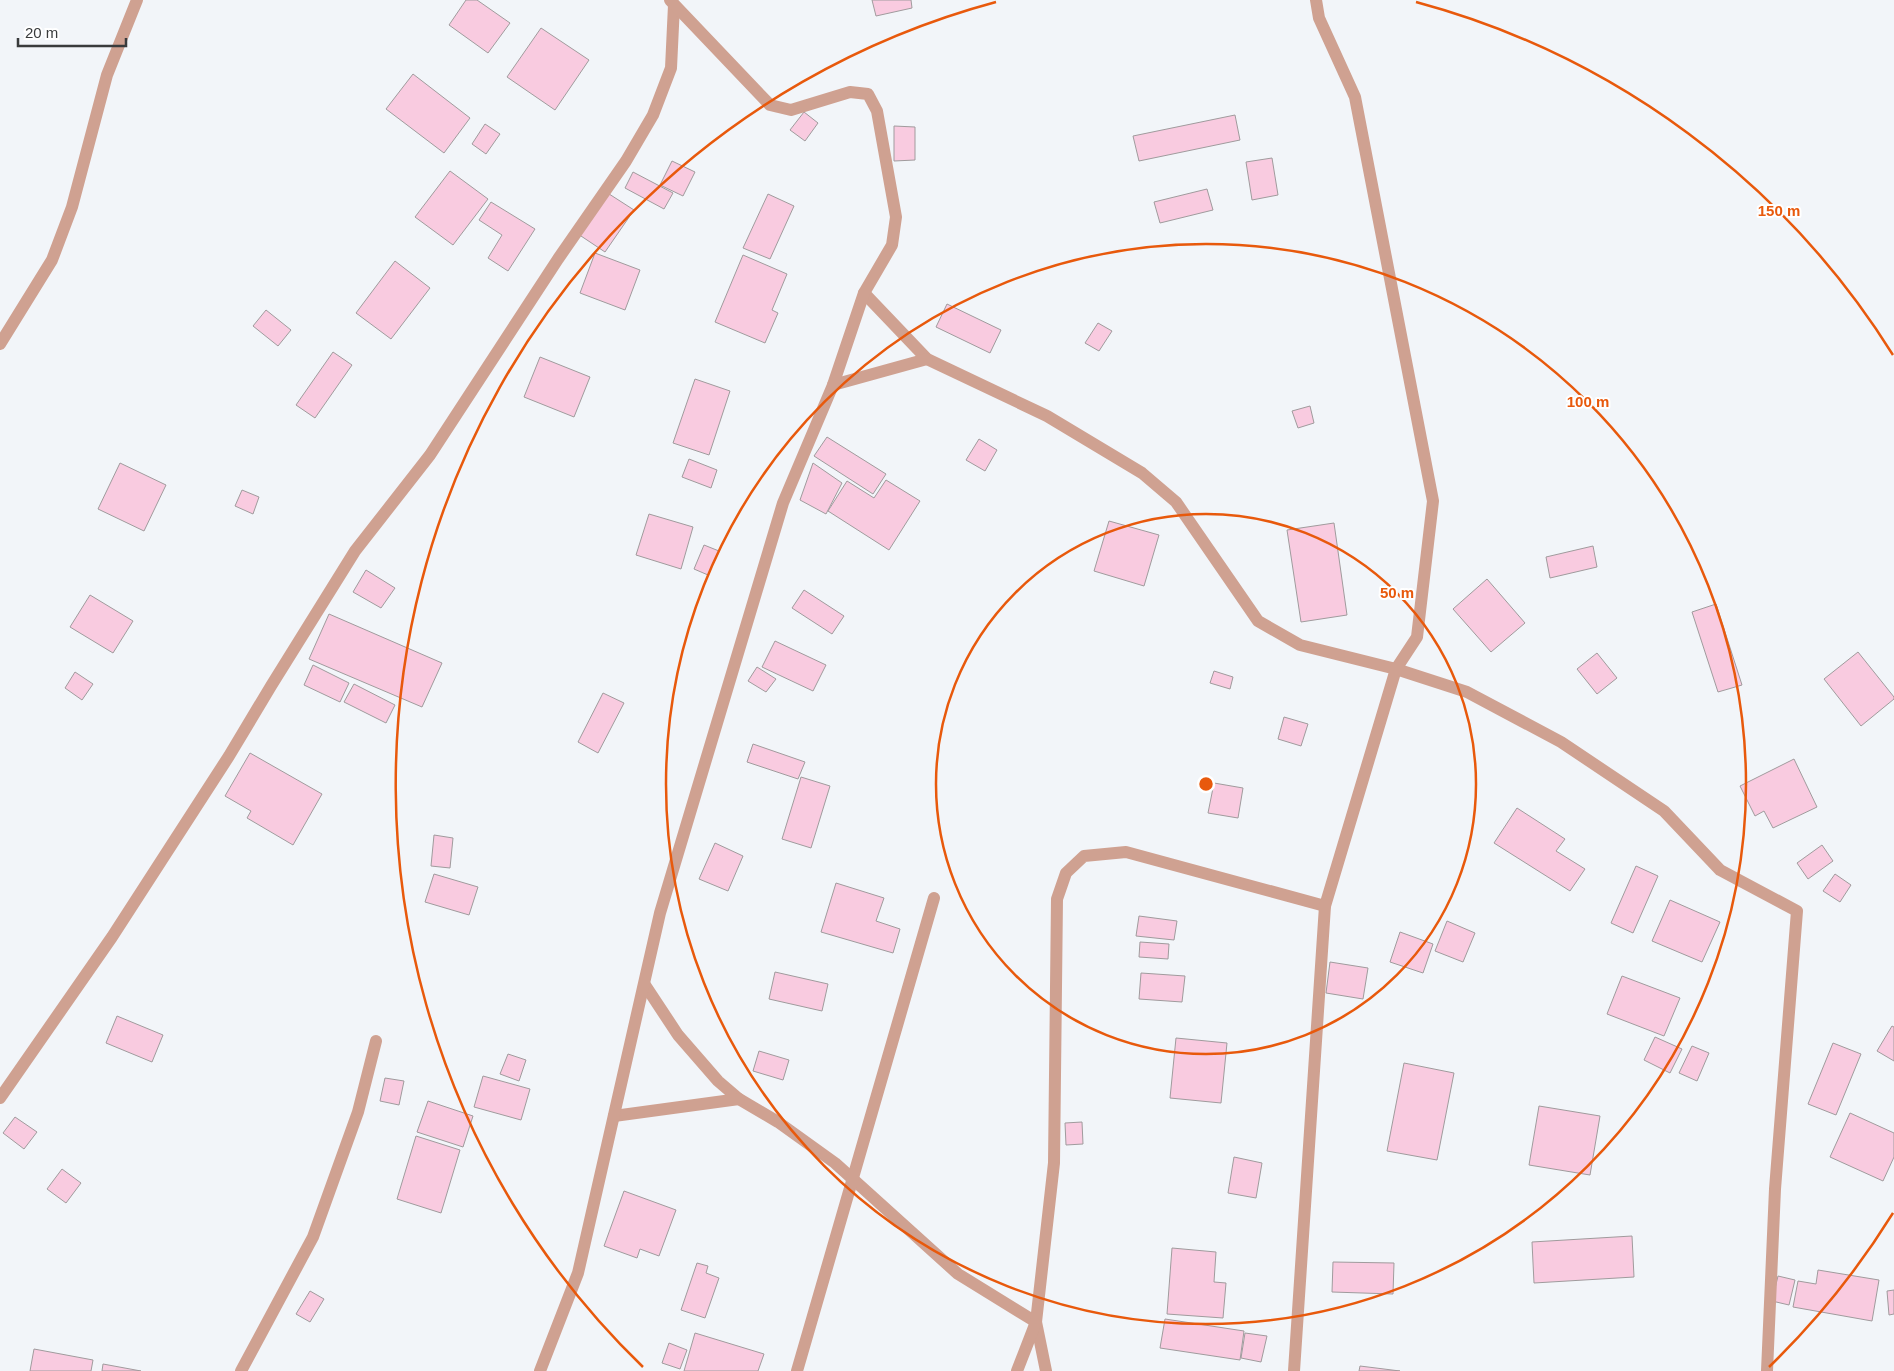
<svg xmlns="http://www.w3.org/2000/svg" width="1894" height="1371" font-family="Arial,sans-serif">
	<style>
		.building { fill: #f9cbe0; stroke: #a09b9d }
		.lines { fill: none; stroke-linecap: round; stroke-linejoin: round }
		.minor { stroke: #cfa191; stroke-width: 12 }
		.ring { fill: none; stroke: #e8590c; stroke-width: 2.5 }
		.centre { fill: #e8590c; stroke: #fff; stroke-width: 2.5 }
		.ring-label { font-size: 15px; text-anchor: middle; font-weight: bold; fill: #e8590c; stroke: #fff; stroke-width: 4; stroke-linejoin: round; paint-order: stroke }
	</style>
	<rect width="100%" height="100%" fill="#f2f5f9"/>
	<!-- building -->
	<g class="building">
		<path d="M466,0H477L510,23L488,53L449,25Z"/>
		<path d="M872,0H911L912,8L876,16Z"/>
		<path d="M541,28L589,60L555,110L507,77Z"/>
		<path d="M413,74L470,118L444,153L386,109Z"/>
		<path d="M804,112L818,123L805,141L790,130Z"/>
		<path d="M1235,115L1240,140L1139,161L1133,136Z"/>
		<path d="M485,124L500,134L486,154L472,144Z"/>
		<path d="M894,126L915,127V160L894,161Z"/>
		<path d="M1272,158L1278,195L1252,200L1246,162Z"/>
		<path d="M672,161L695,172L683,196L660,185Z"/>
		<path d="M450,171L488,199L453,245L415,217Z"/>
		<path d="M633,172L673,193L664,209L625,188Z"/>
		<path d="M1207,189L1213,210L1160,223L1154,202Z"/>
		<path d="M606,192L634,210L605,252L578,234Z"/>
		<path d="M768,194L794,206L770,259L743,248Z"/>
		<path d="M491,202L535,229L508,271L488,258L502,235L479,220Z"/>
		<path d="M595,253L640,270L625,310L580,293Z"/>
		<path d="M743,255L787,274L772,310L778,313L765,343L715,322Z"/>
		<path d="M395,261L430,288L391,339L356,313Z"/>
		<path d="M947,304L1001,330L990,353L936,327Z"/>
		<path d="M266,310L291,330L278,346L253,326Z"/>
		<path d="M1098,323L1112,331L1099,351L1085,343Z"/>
		<path d="M333,352L352,365L315,418L296,405Z"/>
		<path d="M540,357L590,377L574,417L524,397Z"/>
		<path d="M695,379L730,391L709,455L673,443Z"/>
		<path d="M1310,406L1314,423L1298,428L1292,411Z"/>
		<path d="M827,437L886,474L873,494L814,456Z"/>
		<path d="M979,439L997,450L985,471L966,460Z"/>
		<path d="M689,459L717,470L711,488L682,477Z"/>
		<path d="M120,463L166,485L144,531L98,509Z"/>
		<path d="M813,463L842,483L826,514L800,500Z"/>
		<path d="M886,480L920,501L889,550L828,511L847,481L874,498Z"/>
		<path d="M242,490L259,497L253,514L235,506Z"/>
		<path d="M649,514L693,527L681,569L636,555Z"/>
		<path d="M1109,521L1159,535L1144,586L1094,571Z"/>
		<path d="M1334,523L1347,615L1301,622L1287,530Z"/>
		<path d="M704,545L719,551L708,575L694,569Z"/>
		<path d="M1593,546L1597,567L1550,578L1546,557Z"/>
		<path d="M366,570L395,588L381,608L353,592Z"/>
		<path d="M1487,579L1525,623L1491,652L1453,609Z"/>
		<path d="M804,590L844,616L832,634L792,608Z"/>
		<path d="M90,595L133,621L113,653L70,627Z"/>
		<path d="M1716,604L1742,685L1718,692L1692,612Z"/>
		<path d="M329,614L442,663L422,707L309,659Z"/>
		<path d="M775,641L826,665L813,691L762,667Z"/>
		<path d="M1858,652L1894,697V699L1861,726L1824,679Z"/>
		<path d="M1597,653L1617,678L1597,694L1577,669Z"/>
		<path d="M313,665L349,683L340,702L304,685Z"/>
		<path d="M757,667L776,679L766,692L748,681Z"/>
		<path d="M1214,671L1233,677L1230,689L1210,683Z"/>
		<path d="M75,672L93,684L82,700L65,688Z"/>
		<path d="M354,684L395,705L386,723L344,702Z"/>
		<path d="M603,693L624,703L598,753L578,742Z"/>
		<path d="M1284,717L1308,724L1301,746L1278,739Z"/>
		<path d="M753,744L805,762L798,779L747,762Z"/>
		<path d="M250,753L322,794L293,845L247,818L251,811L225,796Z"/>
		<path d="M1794,759L1817,807L1773,828L1764,811L1755,816L1740,786Z"/>
		<path d="M801,777L830,786L811,848L782,839Z"/>
		<path d="M1214,783L1243,788L1238,818L1208,813Z"/>
		<path d="M1517,808L1565,839L1556,851L1585,869L1570,891L1494,843Z"/>
		<path d="M434,835L453,838L450,868L431,866Z"/>
		<path d="M715,843L743,856L728,891L699,879Z"/>
		<path d="M1822,845L1833,861L1808,879L1797,863Z"/>
		<path d="M1636,866L1658,876L1633,933L1611,923Z"/>
		<path d="M434,874L478,887L469,915L425,902Z"/>
		<path d="M1835,874L1851,885L1840,902L1823,891Z"/>
		<path d="M836,883L884,898L876,921L900,929L893,953L821,932Z"/>
		<path d="M1670,900L1720,922L1702,962L1652,941Z"/>
		<path d="M1139,916L1177,921L1174,940L1136,936Z"/>
		<path d="M1447,921L1475,933L1463,962L1435,951Z"/>
		<path d="M1400,932L1433,944L1423,973L1390,962Z"/>
		<path d="M1140,942L1169,944L1168,959L1139,957Z"/>
		<path d="M1330,962L1368,968L1363,999L1326,993Z"/>
		<path d="M775,972L828,984L822,1011L769,999Z"/>
		<path d="M1141,973L1185,976L1182,1002L1139,999Z"/>
		<path d="M1622,976L1680,998L1664,1036L1607,1014Z"/>
		<path d="M117,1016L163,1035L152,1062L106,1043Z"/>
		<path d="M1892,1026L1894,1027V1061L1877,1051Z"/>
		<path d="M1655,1037L1682,1049L1670,1073L1644,1060Z"/>
		<path d="M1176,1038L1227,1043L1221,1103L1170,1098Z"/>
		<path d="M1833,1043L1861,1054L1836,1115L1808,1104Z"/>
		<path d="M1692,1046L1709,1053L1697,1081L1679,1073Z"/>
		<path d="M759,1051L789,1060L783,1080L753,1071Z"/>
		<path d="M508,1054L526,1060L519,1081L500,1074Z"/>
		<path d="M1404,1063L1454,1073L1437,1160L1387,1151Z"/>
		<path d="M483,1076L530,1089L521,1120L474,1107Z"/>
		<path d="M385,1078L404,1081L399,1105L380,1101Z"/>
		<path d="M428,1101L473,1116L463,1147L417,1132Z"/>
		<path d="M1539,1106L1600,1116L1590,1175L1529,1165Z"/>
		<path d="M1850,1113L1894,1133V1157L1883,1181L1830,1157Z"/>
		<path d="M15,1117L37,1132L24,1149L3,1133Z"/>
		<path d="M1082,1122L1083,1144L1066,1145L1065,1123Z"/>
		<path d="M416,1136L460,1150L441,1213L397,1199Z"/>
		<path d="M1234,1157L1262,1163L1256,1198L1228,1193Z"/>
		<path d="M62,1169L81,1183L66,1203L47,1189Z"/>
		<path d="M624,1191L676,1210L659,1256L640,1249L637,1258L604,1246Z"/>
		<path d="M1632,1236L1634,1277L1534,1283L1532,1242Z"/>
		<path d="M1172,1248L1216,1252L1214,1282L1226,1283L1223,1318L1167,1314Z"/>
		<path d="M1333,1262L1394,1263L1393,1294L1332,1292Z"/>
		<path d="M697,1263L708,1266L706,1273L719,1278L705,1318L681,1310Z"/>
		<path d="M1818,1270L1879,1280L1872,1321L1793,1307L1798,1281L1816,1284Z"/>
		<path d="M1778,1276L1795,1280L1789,1305L1772,1301Z"/>
		<path d="M1894,1290V1314L1889,1315L1887,1291Z"/>
		<path d="M310,1291L324,1299L310,1322L296,1314Z"/>
		<path d="M1165,1319L1244,1331L1240,1360L1160,1348Z"/>
		<path d="M695,1333L764,1354L758,1371H684Z"/>
		<path d="M1245,1333L1267,1336L1261,1362L1241,1358Z"/>
		<path d="M669,1343L687,1350L680,1369L662,1363Z"/>
		<path d="M34,1349L93,1360L91,1371H30Z"/>
		<path d="M103,1364L141,1371H102Z"/>
		<path d="M1360,1366L1400,1371H1359Z"/>
	</g>
	<g class="lines">
		<!-- minor -->
		<g class="minor">
			<path d="M864,293L927,359L1047,416L1142,473L1176,502L1258,621L1300,645L1396,669L1467,692L1561,742L1664,811L1720,870L1797,911L1775,1189L1767,1371"/>
			<path d="M0,344L52,260L72,207L107,75L137,0"/>
			<path d="M833,385L927,359"/>
			<path d="M645,985L678,1035L718,1081L739,1099L778,1122L835,1163L958,1274L1036,1322L1046,1371"/>
			<path d="M0,1098L112,937L229,756L271,686L355,551L430,455L558,259L626,161L653,115L671,68L674,5"/>
			<path d="M614,1116L739,1099"/>
			<path d="M241,1371L313,1237L358,1112L376,1041"/>
			<path d="M540,1371L578,1273L660,913L783,503L833,385L864,293L892,245L896,217L877,111L868,94L850,92L791,110L770,105L670,0"/>
			<path d="M797,1371L934,898"/>
			<path d="M1017,1371L1036,1322L1054,1163L1057,899L1066,873L1084,856L1126,852L1325,906"/>
			<path d="M1294,1371L1325,906L1396,669L1417,637L1433,501L1355,97L1319,18L1316,0"/>
		</g>
	</g>
	<!-- distance rings -->
	<g class="ring">
		<circle cx="1206" cy="784" r="270"/>
		<circle cx="1206" cy="784" r="540"/>
		<path d="M1893 1213A810 810 0 0 1 1769 1367M643 1367A810 810 0 0 1 996 2M1416 2A810 810 0 0 1 1893 355"/>
	</g>
	<circle cx="1206" cy="784" r="8" class="centre"/>
	<g class="ring-label">
		<text x="1779" y="216">150 m</text>
		<text x="1588" y="407">100 m</text>
		<text x="1397" y="598">50 m</text>
	</g>
	<!-- scale -->
	<path d="M18 38v8h108v-8" fill="none" stroke="#393b3c" stroke-width="2.5"/>
	<text x="25" y="38" font-size="15" fill="#393b3c" stroke="#ffffff" stroke-width="4" paint-order="stroke">20 m</text>
</svg>
